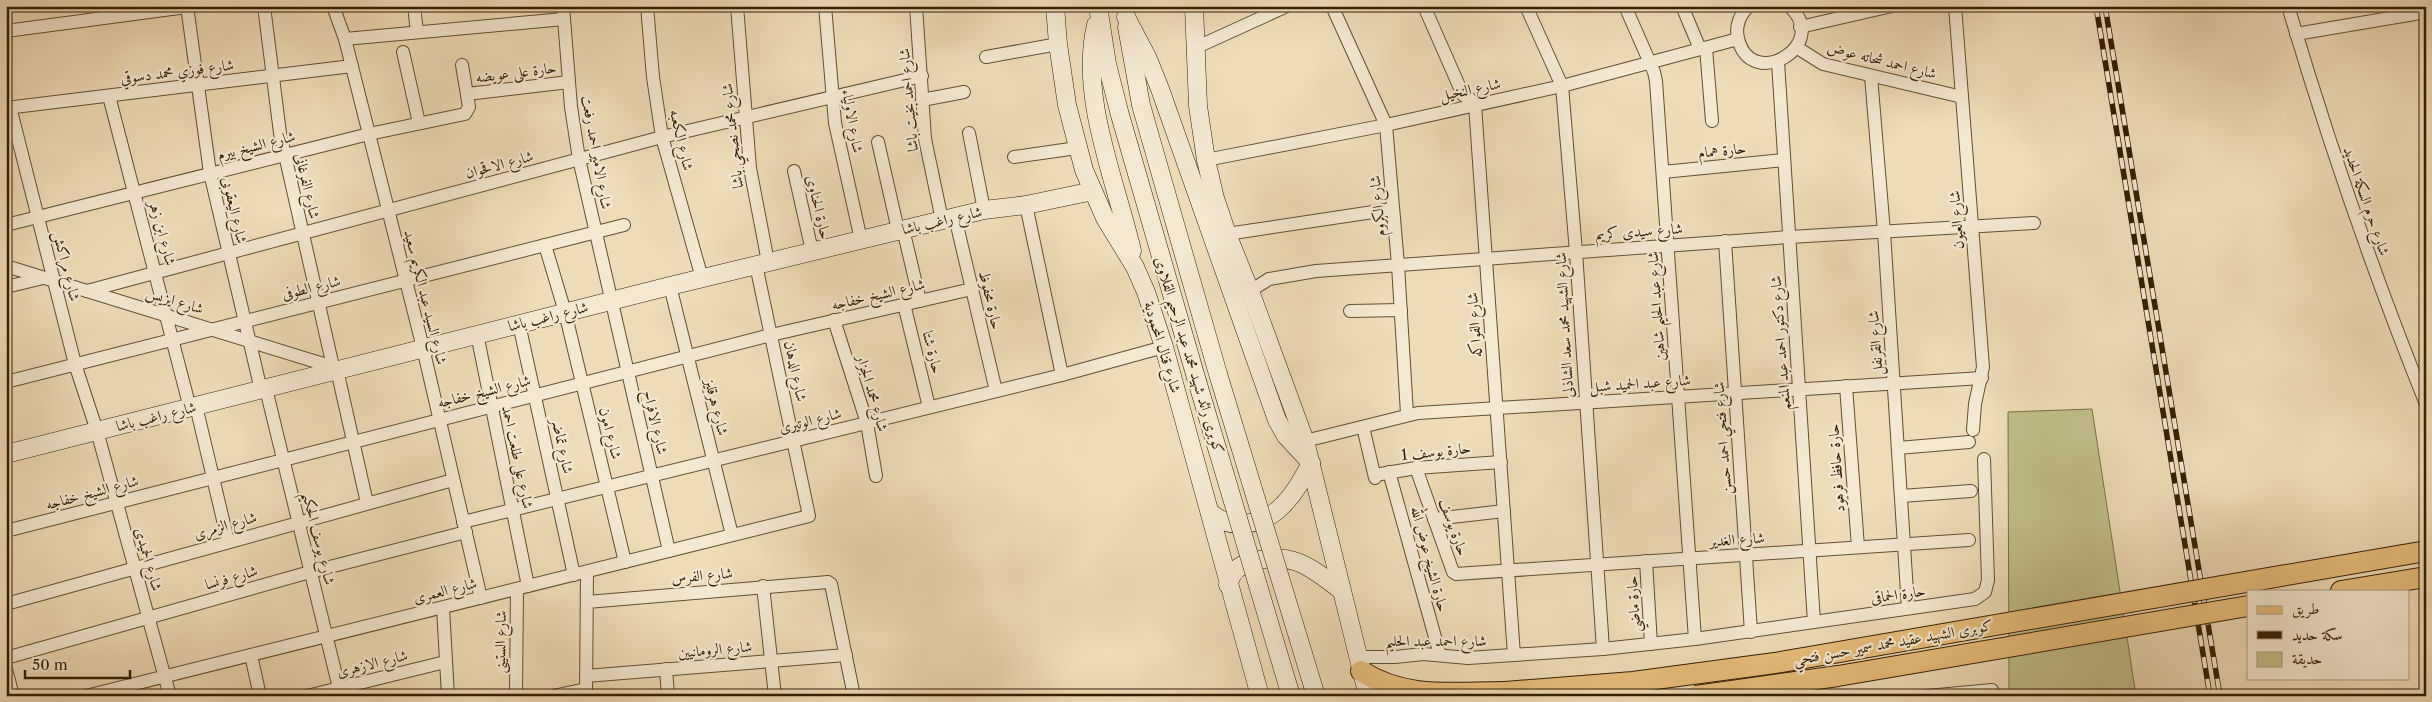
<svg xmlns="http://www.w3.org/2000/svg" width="2432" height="702" font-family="'Libre Caslon Text',Amiri,serif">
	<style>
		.green { fill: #c0be8a; stroke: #7a6e46 }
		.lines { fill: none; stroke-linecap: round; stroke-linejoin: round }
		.street-casing { stroke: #624e30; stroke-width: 14 }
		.secondary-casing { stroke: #341f02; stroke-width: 19 }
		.primary-casing { stroke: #341f02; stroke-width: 22 }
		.street { stroke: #f4e8d1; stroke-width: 12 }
		.secondary { stroke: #f4e8d1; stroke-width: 18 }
		.primary { stroke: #e7be7c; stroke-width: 20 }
		.rail-casing { stroke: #341f02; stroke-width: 5.5 }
		.rail { stroke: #f4e8d1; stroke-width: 4; stroke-dasharray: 11; stroke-linecap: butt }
		.secondary-bridge-casing { stroke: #341f02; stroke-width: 19; stroke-linecap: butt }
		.primary-bridge-casing { stroke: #341f02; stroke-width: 22; stroke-linecap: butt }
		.secondary-bridge { stroke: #f4e8d1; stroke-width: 18 }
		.primary-bridge { stroke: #e7be7c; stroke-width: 20 }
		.labels { text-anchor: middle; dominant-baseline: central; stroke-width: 4.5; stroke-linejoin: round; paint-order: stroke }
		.street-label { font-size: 15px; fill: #341f02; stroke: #f4e8d1 }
	</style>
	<rect width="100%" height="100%" fill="#eedcb8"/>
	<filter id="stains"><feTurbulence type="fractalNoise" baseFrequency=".004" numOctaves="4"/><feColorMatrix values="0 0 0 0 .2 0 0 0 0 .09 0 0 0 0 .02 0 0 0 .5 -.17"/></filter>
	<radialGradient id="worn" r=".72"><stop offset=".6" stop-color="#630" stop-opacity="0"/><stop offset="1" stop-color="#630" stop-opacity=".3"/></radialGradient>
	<!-- green -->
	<path class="green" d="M2092,409L2136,696H2009L2008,412Z"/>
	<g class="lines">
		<!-- street casing -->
		<g class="street-casing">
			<g id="street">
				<path d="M187,6L210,173L261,390"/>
				<path d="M264,6L280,133L334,371"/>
				<path d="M333,6L345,39L423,348L481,598"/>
				<path d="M414,6L417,32"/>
				<path d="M563,6L571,107L579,159L669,551"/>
				<path d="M647,6L653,77L662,137L702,278"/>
				<path d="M737,6L750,168L768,262"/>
				<path d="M825,6L835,123L861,240"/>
				<path d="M916,6L925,139L942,220"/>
				<path d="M1332,6L1386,125L1398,265L1407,414"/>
				<path d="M1424,6L1463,95L1470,99L1475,105L1514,655"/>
				<path d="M1526,6L1562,86L1576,252L1603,649"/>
				<path d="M1625,6L1654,72L1656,81L1695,639"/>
				<path d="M1682,6L1700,49"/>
				<path d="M1749,6C1740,14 1735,26 1738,38C1750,93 1833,45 1789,6"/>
				<path d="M1955,6L1983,367L1975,404L1973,430"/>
				<path d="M2288,6C2328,141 2373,273 2426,404"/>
				<path d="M1800,27L1892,6"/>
				<path d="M6,31L194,6"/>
				<path d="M2296,34L2426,12"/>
				<path d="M345,39L564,19"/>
				<path d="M1197,47L1287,6"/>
				<path d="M1796,47L1823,64L1962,97"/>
				<path d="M1706,48L1712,121"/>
				<path d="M403,52L419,123"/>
				<path d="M986,57L1058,44"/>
				<path d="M1778,62L1814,622"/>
				<path d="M1871,76L1884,232L1908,608"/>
				<path d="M467,94L569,82"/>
				<path d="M109,96L190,408"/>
				<path d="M922,100L964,92"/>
				<path d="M10,107L75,364L97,431L170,696"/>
				<path d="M6,108L352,66"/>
				<path d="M969,133L984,210"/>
				<path d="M878,142L898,230"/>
				<path d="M1014,157L1077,148"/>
				<path d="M1206,160L1386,125L1562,86L1738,39"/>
				<path d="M794,171L812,251"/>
				<path d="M1663,172L1784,160"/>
				<path d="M1026,205L1062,375"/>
				<path d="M955,217L996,391"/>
				<path d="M6,225L369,134L465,114L469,107L462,65"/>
				<path d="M903,229L920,301"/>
				<path d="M1227,234L1393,209"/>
				<path d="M1725,241L1751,632"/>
				<path d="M545,245L565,312L625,562"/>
				<path d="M6,266L333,367"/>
				<path d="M670,286L732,535"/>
				<path d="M6,287L43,278"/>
				<path d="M87,291L662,137L922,76"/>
				<path d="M1250,291L1269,279L1316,271L1789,237L2034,223"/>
				<path d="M904,304L929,407"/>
				<path d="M1350,311L1401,310"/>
				<path d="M834,320L867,423L876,476"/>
				<path d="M519,324L574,575"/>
				<path d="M477,334L528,586"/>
				<path d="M337,370L367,503"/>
				<path d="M6,382L624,225"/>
				<path d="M1846,386L1858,547"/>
				<path d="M266,389L341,696"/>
				<path d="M196,406L228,541"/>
				<path d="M1363,427L1375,478"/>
				<path d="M1305,441L1418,413L1982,378"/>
				<path d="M1898,448L1969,442"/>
				<path d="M1416,468L1453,572L1456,574L1969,540"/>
				<path d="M1389,472L1440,655"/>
				<path d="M1375,475L1416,468L1501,462"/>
				<path d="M1901,496L1971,491"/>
				<path d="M1434,519L1504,511"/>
				<path d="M463,522L1062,375L1164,347"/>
				<path d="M6,531L771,335L972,289"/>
				<path d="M1646,561L1651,644"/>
				<path d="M763,586L775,696"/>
				<path d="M587,602L828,582L831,584L854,696"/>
				<path d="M6,604L453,480"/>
				<path d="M443,608L448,696"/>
				<path d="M251,655L260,696"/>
				<path d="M1358,657H1395L1423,654L1468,658L1603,649L1695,639L1975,599L1985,592L1988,580L1984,459"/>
				<path d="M6,658L310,572L466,532"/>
				<path d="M6,669L13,696"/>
				<path d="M666,669L668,696"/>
				<path d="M586,676L846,655"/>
				<path d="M86,696L809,516L756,265"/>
				<path d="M307,696L445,662"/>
				<path d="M516,696L517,589"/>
				<path d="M553,696L586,689"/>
				<path d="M586,696L587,572"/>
				<path d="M1927,696L1992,690V696"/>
			</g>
		</g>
		<!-- secondary casing -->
		<g class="secondary-casing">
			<g id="secondary">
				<path d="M1055,6L1058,44L1067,105L1084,170L1105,218L1135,267L1146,292L1164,347L1260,696"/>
				<path d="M1098,6L1107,64L1120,115L1197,381"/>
				<path d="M1194,6L1198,106L1206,160L1215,198L1227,234L1250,291L1305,441L1368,696"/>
				<path d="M1126,17L1148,59L1160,89L1277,420L1286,436L1311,463C1303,478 1295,493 1283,505C1264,525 1231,532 1210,512"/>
				<path d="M1096,25C1079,97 1116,181 1132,251"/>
				<path d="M1127,27L1141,105L1218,374"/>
				<path d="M6,454L670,286L984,210L1026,205L1093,191"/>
				<path d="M1228,585C1231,573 1238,565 1251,562C1291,550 1310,567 1341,590"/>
			</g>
		</g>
		<!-- primary casing -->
		<g class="primary-casing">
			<g id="primary">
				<path d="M2341,591L2426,577"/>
				<path d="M1361,671C1406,700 1454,692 1505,692"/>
			</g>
		</g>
		<!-- street -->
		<use href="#street" class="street"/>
		<!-- secondary -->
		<use href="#secondary" class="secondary"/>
		<!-- primary -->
		<use href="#primary" class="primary"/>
		<!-- rail casing -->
		<g class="rail-casing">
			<g id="rail">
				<path d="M2096,6L2210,696"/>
				<path d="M2105,6L2220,696"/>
			</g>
		</g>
		<!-- rail -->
		<use href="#rail" class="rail"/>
		<!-- secondary-bridge casing -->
		<g class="secondary-bridge-casing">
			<g id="secondary-bridge">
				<path d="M1218,374L1316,696"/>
				<path d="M1197,381L1291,696"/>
			</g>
		</g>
		<!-- primary-bridge casing -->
		<g class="primary-bridge-casing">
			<g id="primary-bridge">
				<path d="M1505,692L1633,682L1775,663L2426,551"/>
				<path d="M1696,696L1838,676L2248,606"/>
			</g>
		</g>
		<!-- secondary-bridge -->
		<use href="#secondary-bridge" class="secondary-bridge"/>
		<!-- primary-bridge -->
		<use href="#primary-bridge" class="primary-bridge"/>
	</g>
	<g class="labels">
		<!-- street labels -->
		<g class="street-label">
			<text transform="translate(1882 60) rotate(14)">شارع احمد شحاته عوض</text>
			<text transform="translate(177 71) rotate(-7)">شارع فوزي محمد دسوقي</text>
			<text transform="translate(516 72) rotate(-7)">حارة على عويضه</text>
			<text transform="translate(1470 89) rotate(-12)">شارع النخيل</text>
			<text transform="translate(908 100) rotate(-95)">شارع احمد بخيت باشا</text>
			<text transform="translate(853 121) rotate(80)">شارع الاولياء</text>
			<text transform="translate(732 136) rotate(-96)">شارع محمد نصحي باشا</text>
			<text transform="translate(682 140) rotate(77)">شارع الكعبه</text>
			<text transform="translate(256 145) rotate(-14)">شارع الشيخ بيرم</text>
			<text transform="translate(1722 150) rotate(-6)">حارة همام</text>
			<text transform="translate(597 152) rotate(80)">شارع الامير احمد رفعت</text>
			<text transform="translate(499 164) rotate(-15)">شارع الاقحوان</text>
			<text transform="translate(308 186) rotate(77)">شارع الفرغانى</text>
			<text transform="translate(2367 201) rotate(71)">شارع حرم السكة الحديد</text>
			<text transform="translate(1377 206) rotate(-95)">شارع الكروم</text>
			<text transform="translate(819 207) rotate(77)">حارة الحناوى</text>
			<text transform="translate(235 210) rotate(77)">شارع اليعقوبى</text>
			<text transform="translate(942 220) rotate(-13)">شارع راغب باشا</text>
			<text transform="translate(1956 220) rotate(-94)">شارع العيون</text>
			<text transform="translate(1639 231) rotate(-4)">شارع سيدى كريم</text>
			<text transform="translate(163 233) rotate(75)">شارع ابن زهر</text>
			<text transform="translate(67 266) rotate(76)">شارع مراكش</text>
			<text transform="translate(311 287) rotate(-14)">شارع الطوفى</text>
			<text transform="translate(878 294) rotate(-13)">شارع الشيخ خفاجه</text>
			<text transform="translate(426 297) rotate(76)">شارع السيد عبد الكريم سعيد</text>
			<text transform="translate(175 300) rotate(17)">شارع ايزيس</text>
			<text transform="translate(991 300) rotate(77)">حارة محفوظ</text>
			<text transform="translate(1656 306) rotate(-94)">شارع عبد الحليم شاهين</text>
			<text transform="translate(548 316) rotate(-14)">شارع راغب باشا</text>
			<text transform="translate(1474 325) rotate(-94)">شارع الفواكه</text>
			<text transform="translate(1564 325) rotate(-93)">شارع الشهيد محمد سعد الشاذلى</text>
			<text transform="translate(1780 343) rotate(-94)">شارع دكتور احمد عبد المنعم</text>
			<text transform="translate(1875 343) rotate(-94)">شارع القرنفل</text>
			<text transform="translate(1163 347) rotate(73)">شارع قنال المحمودية</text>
			<text transform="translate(933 352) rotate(76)">حارة شتا</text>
			<text transform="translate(1190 355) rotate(73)">كوبرى رائد شهيد محمد عبد الرحيم القلاوى</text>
			<text transform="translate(796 371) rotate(78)">شارع الدهان</text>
			<text transform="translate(1640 383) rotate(-4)">شارع عبد الحميد شبل</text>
			<text transform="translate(484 391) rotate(-14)">شارع الشيخ خفاجه</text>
			<text transform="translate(873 393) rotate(74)">شارع محمد الجزار</text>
			<text transform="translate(717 407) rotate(76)">شارع هرقليز</text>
			<text transform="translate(156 416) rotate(-14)">شارع راغب باشا</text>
			<text transform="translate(810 420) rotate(-14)">شارع الوتيرى</text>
			<text transform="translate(656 422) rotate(77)">شارع الافراح</text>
			<text transform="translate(611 433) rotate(76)">شارع امون</text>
			<text transform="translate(1722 438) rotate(-94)">شارع فتحي احمد حسن</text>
			<text transform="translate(563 446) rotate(78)">شارع تماضر</text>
			<text transform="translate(1436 451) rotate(-6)">حارة يوسف 1</text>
			<text transform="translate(518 457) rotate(78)">شارع على طلعت احمد</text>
			<text transform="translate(1836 468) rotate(-94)">حارة حافظ فرهود</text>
			<text transform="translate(92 492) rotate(-15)">شارع الشيخ خفاجه</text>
			<text transform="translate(225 525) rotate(-16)">شارع الزمرى</text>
			<text transform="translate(1454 527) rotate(70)">حارة يوسف</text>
			<text transform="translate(319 538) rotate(76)">شارع يوسف الحكيم</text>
			<text transform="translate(1737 539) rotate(-4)">شارع الغدير</text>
			<text transform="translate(149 559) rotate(74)">شارع الحميدى</text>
			<text transform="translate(1430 559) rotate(75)">حارة الشيخ عوض الله</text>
			<text transform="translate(702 575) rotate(-5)">شارع الفرس</text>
			<text transform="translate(231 577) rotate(-16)">شارع فرنسا</text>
			<text transform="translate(445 590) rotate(-14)">شارع العمرى</text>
			<text transform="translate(1898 594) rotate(-8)">حارة الحماقى</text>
			<text transform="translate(1633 604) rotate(-94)">حارة ماضي</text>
			<text x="1436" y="640">شارع احمد عبد الحليم</text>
			<text transform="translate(500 642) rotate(-89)">شارع الستينى</text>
			<text transform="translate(1893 642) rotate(-10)">كوبرى الشهيد عقيد محمد سمير حسن فتحي</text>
			<text transform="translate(715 649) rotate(-5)">شارع الرومانيين</text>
			<text transform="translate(372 663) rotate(-14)">شارع الازهرى</text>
		</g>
	</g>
	<!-- margin -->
	<rect width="2432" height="702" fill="none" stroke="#eedcb8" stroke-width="25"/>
	<rect x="8" y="8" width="2417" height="687" fill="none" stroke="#341f02" stroke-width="2.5"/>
	<rect x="12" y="12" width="2407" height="677" fill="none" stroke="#341f02"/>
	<!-- legend -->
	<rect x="2247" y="590" width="162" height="90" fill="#f4e8d1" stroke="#a7987e"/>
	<rect x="2257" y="606" width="25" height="8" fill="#e7be7c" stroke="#a7987e"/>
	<text x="2292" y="614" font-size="15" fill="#341f02">طريق</text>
	<rect x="2257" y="631" width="25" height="8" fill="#341f02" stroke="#a7987e"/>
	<text x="2292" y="640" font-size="15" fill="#341f02">سكة حديد</text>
	<rect x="2257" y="652" width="25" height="15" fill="#c0be8a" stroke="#a7987e"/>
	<text x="2292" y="664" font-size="15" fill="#341f02">حديقة</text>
	<!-- scale -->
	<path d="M25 670v8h105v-8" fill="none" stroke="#341f02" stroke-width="2.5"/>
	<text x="32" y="670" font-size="15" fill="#341f02" stroke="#f4e8d1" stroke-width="4" paint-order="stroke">50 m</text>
	<rect width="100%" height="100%" filter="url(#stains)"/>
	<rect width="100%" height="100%" fill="url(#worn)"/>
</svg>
